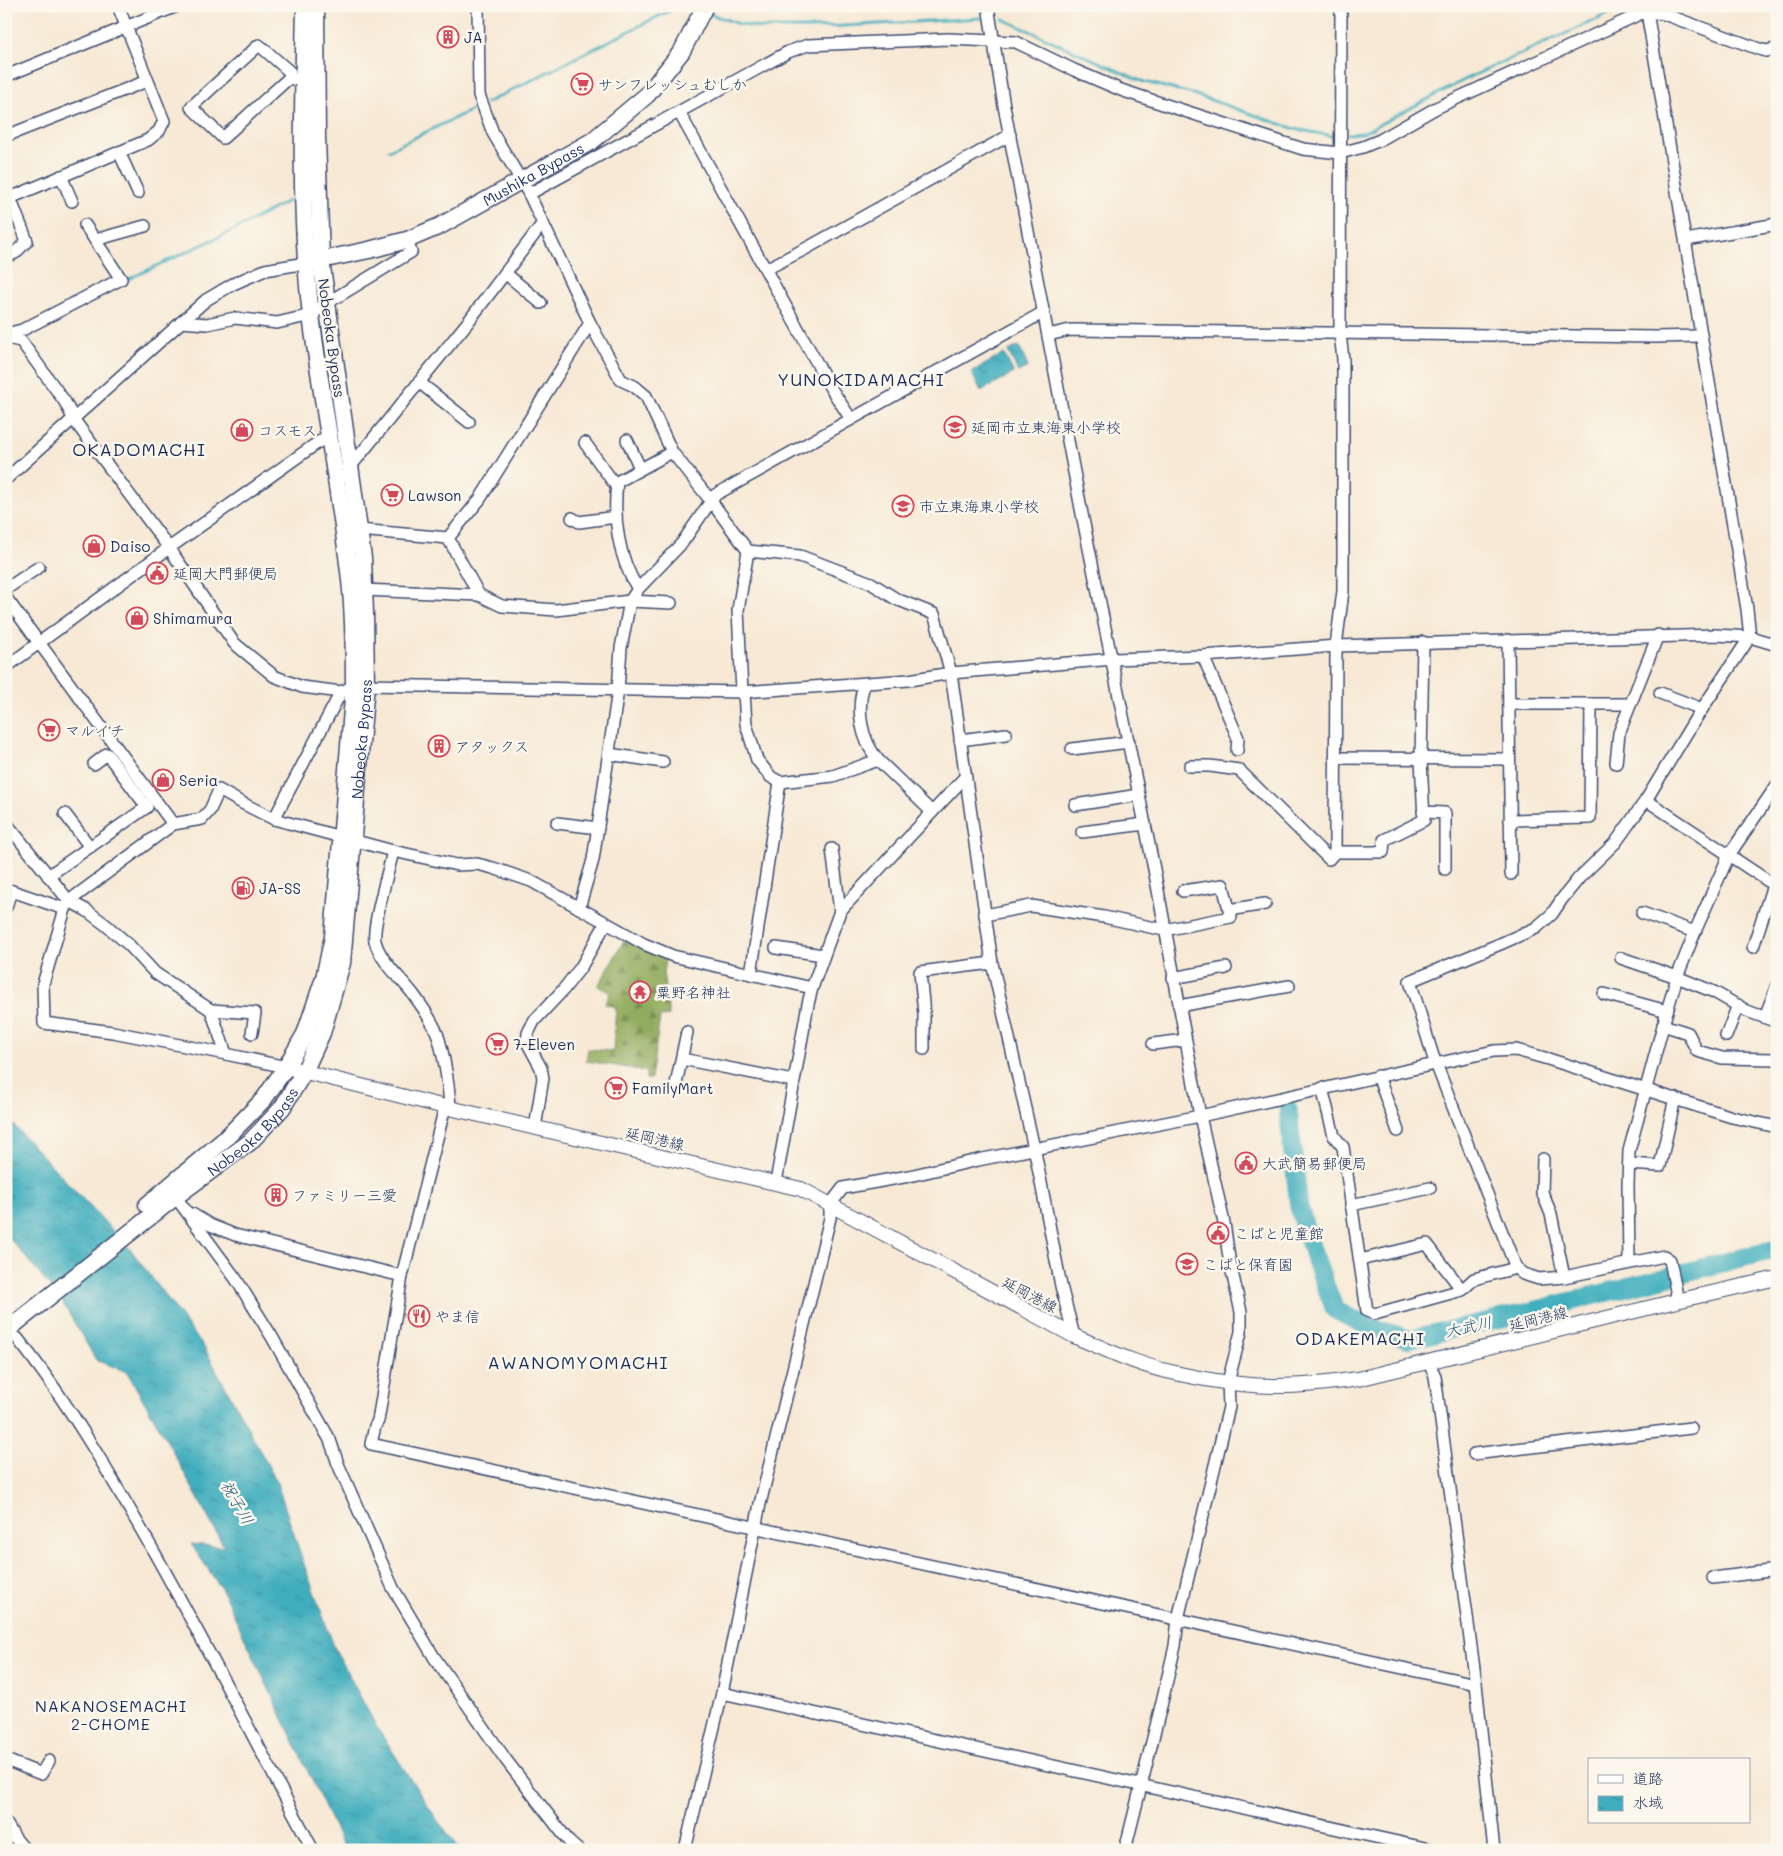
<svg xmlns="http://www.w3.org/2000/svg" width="1783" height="1856" font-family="Mali,'Klee One',sans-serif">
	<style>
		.forest { fill: url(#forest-firs); stroke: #566e5e }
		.water { fill: url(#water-ripples); stroke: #2e6e8e }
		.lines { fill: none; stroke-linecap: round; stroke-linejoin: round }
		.stream { stroke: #40aebe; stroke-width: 3 }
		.river { stroke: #40aebe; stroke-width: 19 }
		.minor-casing { stroke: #3c4b70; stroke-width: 14 }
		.major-casing { stroke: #3c4b70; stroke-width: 16 }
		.highway-casing { stroke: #3c4b70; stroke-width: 19 }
		.minor { stroke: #fff; stroke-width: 11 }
		.major { stroke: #fff; stroke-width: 14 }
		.highway { stroke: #fff; stroke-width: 16 }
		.labels { text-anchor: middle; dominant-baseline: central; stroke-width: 5; stroke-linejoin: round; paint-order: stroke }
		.poi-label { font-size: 15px; fill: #1b2f5e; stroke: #fbf7ec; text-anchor: start }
		.street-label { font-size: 15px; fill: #1b2f5e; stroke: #fbf7ec }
		.water-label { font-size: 16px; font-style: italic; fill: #285b80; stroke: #fbf7ec }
		.neighbourhood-label { font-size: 16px; letter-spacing: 1px; fill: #1b2f5e; stroke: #fbf7ec }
		.quarter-label { font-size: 18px; letter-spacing: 1px; fill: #1b2f5e; stroke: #fbf7ec }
	</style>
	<defs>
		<pattern id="forest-firs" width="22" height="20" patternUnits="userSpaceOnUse" patternTransform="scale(1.25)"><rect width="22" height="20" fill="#92ac5f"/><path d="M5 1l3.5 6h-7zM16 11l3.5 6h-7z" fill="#768c52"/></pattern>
		<pattern id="water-ripples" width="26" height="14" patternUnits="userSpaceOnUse" patternTransform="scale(1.25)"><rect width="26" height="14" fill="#40aebe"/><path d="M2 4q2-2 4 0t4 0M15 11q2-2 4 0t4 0" fill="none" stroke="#358e9e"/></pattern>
	</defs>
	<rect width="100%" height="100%" fill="#fbf7ec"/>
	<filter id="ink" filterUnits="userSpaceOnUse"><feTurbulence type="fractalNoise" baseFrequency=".02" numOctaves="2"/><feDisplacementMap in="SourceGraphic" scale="10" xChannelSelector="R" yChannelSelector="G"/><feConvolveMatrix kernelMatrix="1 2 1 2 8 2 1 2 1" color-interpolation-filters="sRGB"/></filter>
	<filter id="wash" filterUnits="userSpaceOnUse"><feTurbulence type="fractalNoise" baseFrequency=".0096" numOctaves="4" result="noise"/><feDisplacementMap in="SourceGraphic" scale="20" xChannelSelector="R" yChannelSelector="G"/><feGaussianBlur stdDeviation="1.12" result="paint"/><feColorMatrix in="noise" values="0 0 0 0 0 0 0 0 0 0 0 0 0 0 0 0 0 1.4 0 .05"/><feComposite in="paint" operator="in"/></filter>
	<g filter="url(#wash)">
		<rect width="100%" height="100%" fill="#f7e9d5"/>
		<!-- forest -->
		<path class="forest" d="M626,937L666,956L663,972L669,1016L660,1017L651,1079H646V1071L586,1061L588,1049L613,1051L616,1007L605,1004L610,993L598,986Z"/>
		<!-- water -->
		<g class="water">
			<path d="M1019,346L1028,367L1018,372L1008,351Z"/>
			<path d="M1004,354L1014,373L981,391L971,372Z"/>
			<path d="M6,1117L131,1250L204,1347L276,1480L306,1570L335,1649L376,1726L438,1821L461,1850H345L222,1590L191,1544L224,1547L167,1441L127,1372L96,1360L61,1300L6,1234Z"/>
		</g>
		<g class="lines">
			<!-- stream -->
			<g class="stream">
				<path d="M707,13L739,24L760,28H810L981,18"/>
				<path d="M1003,19L1141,81L1196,95L1295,129L1332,136"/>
				<path d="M486,103L673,9L690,6L697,9"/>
				<path d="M1348,134L1363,133L1470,77L1626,6"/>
				<path d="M389,150L480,106"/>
				<path d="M124,281L234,230L288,201"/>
			</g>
			<!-- river -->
			<path class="river" d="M1288,1109L1299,1207L1313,1253L1335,1310L1367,1326L1409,1339L1525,1313L1777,1249"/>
		</g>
	</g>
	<g filter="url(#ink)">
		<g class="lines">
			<!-- minor casing -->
			<g class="minor-casing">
				<g id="minor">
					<path d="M478,6L479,95L493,133L529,194L590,323L621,380L634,386L646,396L672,452L711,501L748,551L800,556L871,583L896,599L934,614L951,673L992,963L1036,1157L1061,1286L1074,1336"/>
					<path d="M988,6L1004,106L1083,519L1154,869L1200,1116L1224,1223L1229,1258L1241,1312V1332L1228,1382L1229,1407L1178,1619L1175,1646L1161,1706L1125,1850"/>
					<path d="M1646,6L1747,609L1750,637L1694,721L1646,800L1616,842L1579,878L1562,899L1552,914L1536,928L1500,944L1410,981L1433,1056L1516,1268L1523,1274L1539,1279L1564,1277L1664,1256L1670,1260L1678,1301"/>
					<path d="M1647,12L1664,14L1759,49L1766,51L1777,49"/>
					<path d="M6,76L177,6"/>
					<path d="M289,78L223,138L191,107L259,45L290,72L289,78L303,81"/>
					<path d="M679,112L830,387L851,419"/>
					<path d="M6,136L147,81"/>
					<path d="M119,152L138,193"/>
					<path d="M61,176L72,201"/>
					<path d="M529,194L788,52L808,45L948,39L1016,42L1074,70L1121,90L1163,104L1303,149L1340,153L1363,147L1380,140L1436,108L1657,6"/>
					<path d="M95,240L145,226"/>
					<path d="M1686,240L1777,224"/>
					<path d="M6,257L15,253L27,241L10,198L148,140L159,131L164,121L118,6"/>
					<path d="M766,269L807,248L1010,135"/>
					<path d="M505,273L541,303"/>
					<path d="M181,322L207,324L235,318L277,323L311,315L327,303L411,252L407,240"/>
					<path d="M6,334L22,330L121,279L85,225"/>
					<path d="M1048,335L1070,330L1656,337L1700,336"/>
					<path d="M6,338L21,341L65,402L74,420L169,548L234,643L274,676L302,687L341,692L354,686L366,685L742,692L909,680L951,673L1113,659L1203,656L1336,646L1716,635L1750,637L1777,645"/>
					<path d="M419,382L469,422"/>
					<path d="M627,440L640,468"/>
					<path d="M585,443L616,486"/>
					<path d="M351,466L468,322L543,223"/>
					<path d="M6,479L206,300L233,284L265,270L306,263"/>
					<path d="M572,518L579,522L616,517"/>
					<path d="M359,530L448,538L479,595L502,606L556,610L630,601L671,603"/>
					<path d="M448,538L480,499L590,323"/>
					<path d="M6,589L39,567"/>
					<path d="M638,589C618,558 613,518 617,482L672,452"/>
					<path d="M364,590L479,595"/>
					<path d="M6,598L173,824"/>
					<path d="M1508,640L1511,874"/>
					<path d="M1203,656L1238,738L1237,750"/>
					<path d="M6,667L169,548L330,434"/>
					<path d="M864,684C856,711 861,739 878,760L932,812"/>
					<path d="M742,692L738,610L748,551"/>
					<path d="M744,692L746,724L757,760L771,777L780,782L833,776L878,760"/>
					<path d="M1660,693L1702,709"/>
					<path d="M1509,704H1630"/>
					<path d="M960,740L1006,734"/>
					<path d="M1072,749L1129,742"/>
					<path d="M609,754L663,762"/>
					<path d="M1335,758L1509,759"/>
					<path d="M1616,763L1619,733L1658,635"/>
					<path d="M1190,766H1210L1239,770L1329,859L1335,852L1336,646L1343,591V359L1340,334L1341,6"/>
					<path d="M1646,800L1768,881L1777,889"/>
					<path d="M1075,805L1139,795"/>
					<path d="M1423,812L1445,813V869"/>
					<path d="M65,814L90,847"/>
					<path d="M274,819L341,692"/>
					<path d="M1510,820L1590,818L1591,704"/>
					<path d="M6,823L69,901L86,910L106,925L129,945L155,973L211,1010L226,1054L286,1067"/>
					<path d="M557,823L598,828"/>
					<path d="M1082,832L1145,824"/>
					<path d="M832,849L840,911"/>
					<path d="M393,851C389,870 372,925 375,941C380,961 401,978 413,994C422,1006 431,1019 437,1033C444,1054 449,1086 450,1108"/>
					<path d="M1335,852H1383L1384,840L1424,820L1421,759L1423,642"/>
					<path d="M48,876L147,807L107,754L94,764"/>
					<path d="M6,889L65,909L69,901L173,824L202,819L210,810L219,790L242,803L274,819L393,851L457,865L477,864L493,868L531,881L644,944L673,956L812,988"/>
					<path d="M6,907L11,891"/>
					<path d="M579,908L593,860L618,690L621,648L630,601L638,589L682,543L715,495L1044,312"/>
					<path d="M65,909L43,984L44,1023L113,1032L226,1054"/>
					<path d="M1229,910L1265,904"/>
					<path d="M1642,913L1695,932"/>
					<path d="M985,915L1031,906L1104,917L1164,930L1231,917L1223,885L1183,891"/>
					<path d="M1753,947L1773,885"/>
					<path d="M776,948L823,955"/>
					<path d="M1621,958L1677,977L1714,992L1747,1011L1777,1022"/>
					<path d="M751,974L780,782"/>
					<path d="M1173,978L1226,968"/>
					<path d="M1604,994L1667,1011"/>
					<path d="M1179,1006L1289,986"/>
					<path d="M211,1010L255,1013L252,1033"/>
					<path d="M1765,1017L1777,985"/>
					<path d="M1663,1025L1688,1033L1697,1051L1722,1058L1777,1059"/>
					<path d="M1726,1036L1738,1005"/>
					<path d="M1153,1044L1185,1040"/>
					<path d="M924,1049V1014L920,972L992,963"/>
					<path d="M682,1059L793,1081"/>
					<path d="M1378,1076L1398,1131"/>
					<path d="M676,1084L687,1032"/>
					<path d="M1322,1088L1334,1136L1343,1147L1367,1311L1375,1314L1462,1290L1474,1279L1516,1268"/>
					<path d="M445,1107L402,1276L378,1421L375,1426L371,1444L1476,1684"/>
					<path d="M535,1128L543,1078L541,1068L527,1042L528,1033L534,1021L563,990L581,967L606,923"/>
					<path d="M1543,1159L1542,1192L1551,1214L1564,1277"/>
					<path d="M1629,1164L1660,1166L1675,1098"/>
					<path d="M776,1182L808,1004L812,988L840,911L965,777"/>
					<path d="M172,1192L236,1279L272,1337L330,1440L338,1464L393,1588L434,1657L506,1760L570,1843L578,1850"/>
					<path d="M1351,1205L1430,1188"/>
					<path d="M192,1214L210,1225L235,1235L402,1276"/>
					<path d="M1360,1260L1427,1244L1462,1290"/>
					<path d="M1629,1263L1628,1185L1629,1151L1667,1011L1677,977L1697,927L1729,855L1777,785"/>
					<path d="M17,1338C70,1404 112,1478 154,1552C209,1650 260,1750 313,1850"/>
					<path d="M1429,1363L1435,1376L1476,1684L1494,1850"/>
					<path d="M1474,1454L1691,1428"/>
					<path d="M1713,1578L1777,1570"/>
					<path d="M722,1693L1434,1850"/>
					<path d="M6,1760L41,1774L49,1761"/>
					<path d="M6,1823L15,1838L25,1850"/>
					<path d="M685,1850L722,1693L760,1504L830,1218V1205L843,1188L909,1176L978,1160L1200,1116L1494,1051L1516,1050L1548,1059L1732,1117L1777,1127"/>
				</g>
			</g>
			<!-- major casing -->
			<g class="major-casing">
				<path id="major" d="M286,1067L445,1107L801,1189L1074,1336C1105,1349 1137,1365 1171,1372C1205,1380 1242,1386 1277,1386C1304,1386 1331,1383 1358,1379L1668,1303L1777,1278"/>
			</g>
			<!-- highway casing -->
			<g class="highway-casing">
				<g id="highway">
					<path id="s1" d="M311,262L369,250L407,240L440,226L592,141L647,95L682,51L705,6"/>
					<path d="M147,1205L225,1139L264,1099L286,1067L305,1034L324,978L333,937L354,686C354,651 354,615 350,580C340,491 322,404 311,315C299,213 303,109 305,6"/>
					<path id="s2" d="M6,1331L175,1197L250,1142L282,1108L304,1072L322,1033L342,963L366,685L365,614L363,558L321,260L317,137L316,6"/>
				</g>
			</g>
			<!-- minor -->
			<use href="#minor" class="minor"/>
			<!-- major -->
			<use href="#major" class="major"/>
			<!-- highway -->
			<use href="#highway" class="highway"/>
		</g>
	</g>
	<!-- icons -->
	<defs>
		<g id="building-ring" transform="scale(1.125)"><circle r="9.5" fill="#fbf7ec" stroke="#d1495b" stroke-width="1.5"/><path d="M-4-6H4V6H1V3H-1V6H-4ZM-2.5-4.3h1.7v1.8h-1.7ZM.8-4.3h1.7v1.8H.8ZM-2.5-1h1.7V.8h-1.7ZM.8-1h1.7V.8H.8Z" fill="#d1495b"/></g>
		<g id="supermarket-ring" transform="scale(1.125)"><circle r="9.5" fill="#fbf7ec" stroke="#d1495b" stroke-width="1.5"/><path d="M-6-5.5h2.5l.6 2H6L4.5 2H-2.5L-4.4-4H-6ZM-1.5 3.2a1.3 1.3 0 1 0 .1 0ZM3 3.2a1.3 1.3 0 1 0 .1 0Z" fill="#d1495b"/></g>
		<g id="school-ring" transform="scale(1.125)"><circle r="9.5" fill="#fbf7ec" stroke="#d1495b" stroke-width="1.5"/><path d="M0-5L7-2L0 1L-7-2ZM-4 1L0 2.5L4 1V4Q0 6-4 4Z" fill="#d1495b"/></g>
		<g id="shop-ring" transform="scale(1.125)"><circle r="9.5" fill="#fbf7ec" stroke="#d1495b" stroke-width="1.5"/><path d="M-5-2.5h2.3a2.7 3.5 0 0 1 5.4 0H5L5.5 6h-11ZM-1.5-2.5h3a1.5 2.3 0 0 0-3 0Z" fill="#d1495b"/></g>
		<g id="civic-ring" transform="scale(1.125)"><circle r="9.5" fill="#fbf7ec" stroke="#d1495b" stroke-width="1.5"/><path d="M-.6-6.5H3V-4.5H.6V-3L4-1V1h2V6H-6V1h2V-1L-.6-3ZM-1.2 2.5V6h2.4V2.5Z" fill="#d1495b"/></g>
		<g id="fuel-ring" transform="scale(1.125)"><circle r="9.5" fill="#fbf7ec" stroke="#d1495b" stroke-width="1.5"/><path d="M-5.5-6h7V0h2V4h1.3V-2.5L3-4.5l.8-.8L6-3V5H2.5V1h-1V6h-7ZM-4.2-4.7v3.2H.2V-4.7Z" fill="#d1495b"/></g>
		<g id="temple-ring" transform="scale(1.125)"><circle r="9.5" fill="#fbf7ec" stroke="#d1495b" stroke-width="1.5"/><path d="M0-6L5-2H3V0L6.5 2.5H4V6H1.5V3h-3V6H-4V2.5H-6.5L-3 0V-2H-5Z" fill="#d1495b"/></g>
		<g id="restaurant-ring" transform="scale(1.125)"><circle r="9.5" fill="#fbf7ec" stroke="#d1495b" stroke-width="1.5"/><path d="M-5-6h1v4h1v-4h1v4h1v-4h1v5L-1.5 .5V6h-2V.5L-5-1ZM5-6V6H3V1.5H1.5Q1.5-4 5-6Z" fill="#d1495b"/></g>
	</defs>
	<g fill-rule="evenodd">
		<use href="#building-ring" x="448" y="37"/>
		<use href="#supermarket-ring" x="582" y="84"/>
		<use href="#school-ring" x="955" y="427"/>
		<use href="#shop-ring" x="242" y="430"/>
		<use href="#supermarket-ring" x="392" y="495"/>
		<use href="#school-ring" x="903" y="506"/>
		<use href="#shop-ring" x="94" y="546"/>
		<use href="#civic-ring" x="157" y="573"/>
		<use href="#shop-ring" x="137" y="618"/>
		<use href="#supermarket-ring" x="49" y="730"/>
		<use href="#building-ring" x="439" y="746"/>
		<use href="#shop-ring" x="163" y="780"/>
		<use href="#fuel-ring" x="243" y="888"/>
		<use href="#temple-ring" x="640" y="992"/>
		<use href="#supermarket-ring" x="497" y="1044"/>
		<use href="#supermarket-ring" x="616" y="1088"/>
		<use href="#civic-ring" x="1246" y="1163"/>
		<use href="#building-ring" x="276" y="1195"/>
		<use href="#civic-ring" x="1218" y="1233"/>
		<use href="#school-ring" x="1187" y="1264"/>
		<use href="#restaurant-ring" x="419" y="1316"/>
	</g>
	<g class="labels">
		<!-- poi labels -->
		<g class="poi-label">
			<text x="464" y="37">JA</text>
			<text x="598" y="84">サンフレッシュむしか</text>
			<text x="971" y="427">延岡市立東海東小学校</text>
			<text x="258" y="430">コスモス</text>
			<text x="408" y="495">Lawson</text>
			<text x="919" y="506">市立東海東小学校</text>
			<text x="110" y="546">Daiso</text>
			<text x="173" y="573">延岡大門郵便局</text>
			<text x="153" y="618">Shimamura</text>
			<text x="65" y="730">マルイチ</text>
			<text x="455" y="746">アタックス</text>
			<text x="179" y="780">Seria</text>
			<text x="259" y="888">JA-SS</text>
			<text x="656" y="992">粟野名神社</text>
			<text x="513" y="1044">7-Eleven</text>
			<text x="632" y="1088">FamilyMart</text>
			<text x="1262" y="1163">大武簡易郵便局</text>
			<text x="292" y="1195">ファミリー三愛</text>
			<text x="1234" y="1233">こばと児童館</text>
			<text x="1203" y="1264">こばと保育園</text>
			<text x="435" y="1316">やま信</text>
		</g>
		<!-- street labels -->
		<g class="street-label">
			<text stroke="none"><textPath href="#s1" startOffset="241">Mushika Bypass</textPath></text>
			<text transform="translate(332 338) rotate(82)">Nobeoka Bypass</text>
			<text stroke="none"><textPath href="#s2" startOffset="738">Nobeoka Bypass</textPath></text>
			<text stroke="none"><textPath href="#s2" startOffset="318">Nobeoka Bypass</textPath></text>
			<text transform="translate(655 1138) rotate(13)">延岡港線</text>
			<text transform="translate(1030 1294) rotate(28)">延岡港線</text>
			<text transform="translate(1538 1318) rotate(-14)">延岡港線</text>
		</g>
		<!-- water labels -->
		<g class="water-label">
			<text transform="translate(1468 1326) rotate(-12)">大武川</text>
			<text transform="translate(238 1502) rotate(60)">祝子川</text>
		</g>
		<!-- neighbourhood labels -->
		<g class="neighbourhood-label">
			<text x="111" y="1705">NAKANOSEMACHI<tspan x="111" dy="18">2-CHOME</tspan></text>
		</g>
		<!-- quarter labels -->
		<g class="quarter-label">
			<text x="861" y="379">YUNOKIDAMACHI</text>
			<text x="139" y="449">OKADOMACHI</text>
			<text x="1360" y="1338">ODAKEMACHI</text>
			<text x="578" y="1362">AWANOMYOMACHI</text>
		</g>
	</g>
	<!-- margin -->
	<rect width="1783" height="1856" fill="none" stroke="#fbf7ec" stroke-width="25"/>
	<!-- legend -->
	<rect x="1588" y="1758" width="162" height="65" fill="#fbf7ec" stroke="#a1a7b3"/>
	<rect x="1598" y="1775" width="25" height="8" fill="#ffffff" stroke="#a1a7b3"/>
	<text x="1633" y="1784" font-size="15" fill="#1b2f5e">道路</text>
	<rect x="1598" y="1796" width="25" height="15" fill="url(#water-ripples)" stroke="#a1a7b3"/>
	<text x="1633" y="1808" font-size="15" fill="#1b2f5e">水域</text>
</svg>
